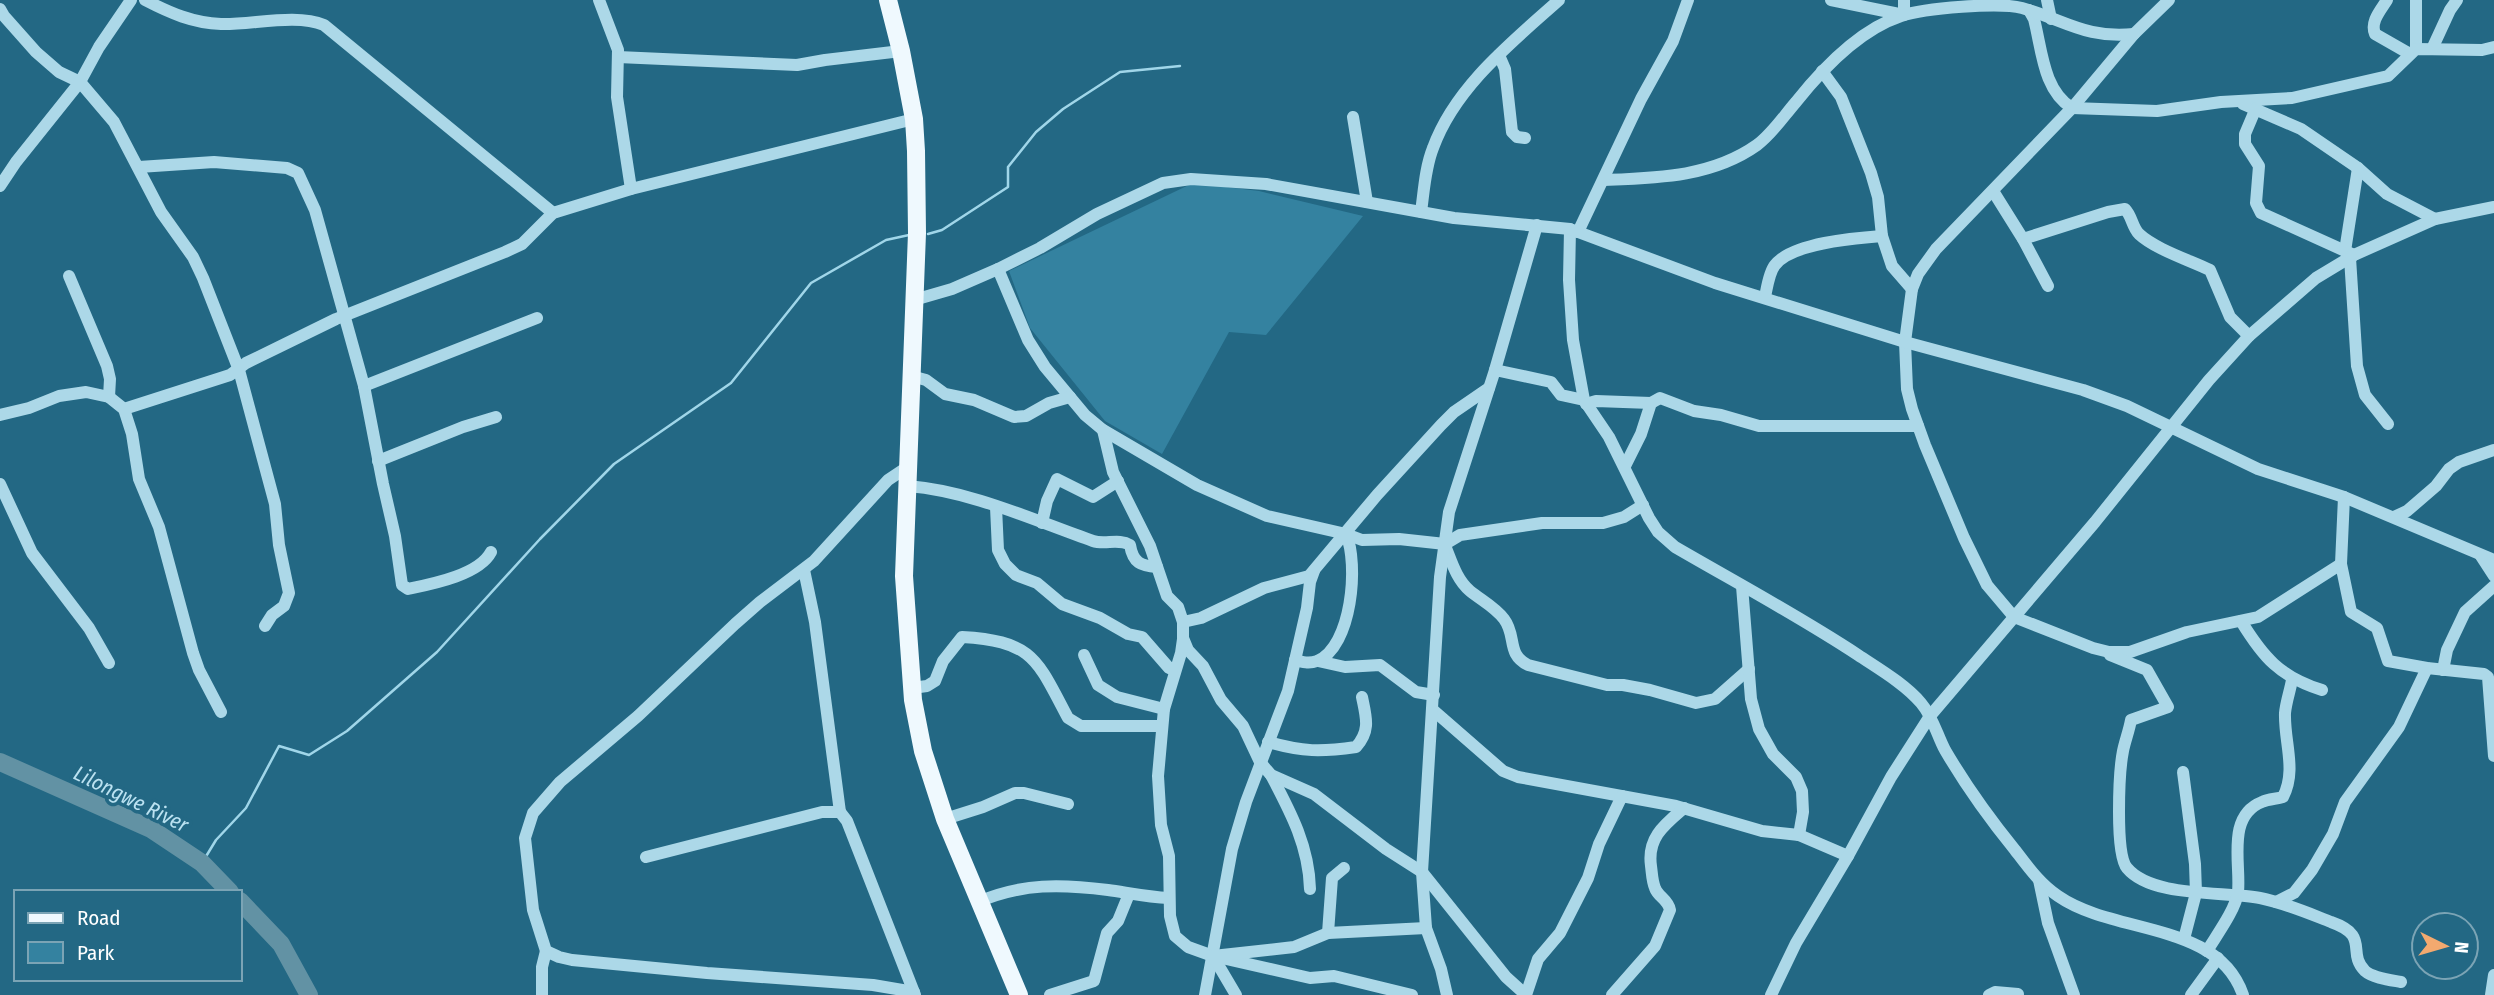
<svg xmlns="http://www.w3.org/2000/svg" width="2494" height="995" font-family="'Fira Sans Condensed',sans-serif">
	<style>
		.green { fill: #3482a0 }
		.lines { fill: none; stroke-linecap: round; stroke-linejoin: round }
		.stream { stroke: #a0d6e9; stroke-width: 2.5 }
		.river { stroke: #6292a4; stroke-width: 18 }
		.minor { stroke: #acd8e8; stroke-width: 12 }
		.major { stroke: #eff9fe; stroke-width: 18 }
		.labels { text-anchor: middle; dominant-baseline: central; stroke-width: 7; stroke-linejoin: round; paint-order: stroke }
		.water-label { font-size: 21px; font-style: italic; fill: #bbe2f1; stroke: #236884 }
	</style>
	<rect width="100%" height="100%" fill="#236884"/>
	<!-- green -->
	<path class="green" d="M1193,183L1259,191L1363,216L1266,335L1229,332L1162,454L1105,421L1030,328L1009,271Z"/>
	<g class="lines">
		<!-- stream -->
		<g class="stream">
			<path d="M928,234L942,230L1008,187V167L1036,132L1063,109L1120,72L1180,66"/>
			<path d="M202,863L216,840L246,808L279,746L309,755L347,731L437,652L540,539L614,464L731,383L811,283L886,240L909,235"/>
		</g>
		<!-- river -->
		<g class="river">
			<path d="M0,762L151,829L202,863L230,892"/>
			<path d="M240,901L281,944L309,995"/>
		</g>
		<!-- minor -->
		<g class="minor">
			<path d="M145,0C170,13 193,23 221,24C252,25 296,13 324,25L553,213"/>
			<path d="M599,0L618,50L617,97L631,189"/>
			<path d="M1831,0L1904,15V0"/>
			<path d="M2047,0L2051,19"/>
			<path d="M2169,0L2134,34L2072,108L1936,249L1918,274L1912,289L1905,342L1907,389L1912,409L1925,445L1964,538L1987,585L2014,617L2093,648L2109,652H2130L2187,632L2258,617L2341,564"/>
			<path d="M2387,0C2380,11 2370,22 2375,34L2410,54"/>
			<path d="M2416,0V49"/>
			<path d="M0,9L4,16L36,52L59,72L80,82L114,122L161,212L193,257L203,278L239,370L275,504L279,545L289,593L284,606L272,615L265,626"/>
			<path d="M2029,10L2034,19C2042,50 2043,90 2072,108L2157,111L2221,102L2292,98L2388,76L2416,49L2482,50L2494,47"/>
			<path d="M2432,49L2450,10L2457,0"/>
			<path d="M1499,55L1505,69L1512,132L1517,137L1525,138"/>
			<path d="M618,57L797,65L825,60L901,51"/>
			<path d="M1822,71L1841,97L1871,173L1878,197L1882,236L1892,266L1912,289"/>
			<path d="M2243,104L2301,129L2358,168L2387,194L2435,219"/>
			<path d="M2256,108L2245,134V144L2259,166L2256,203L2261,213L2354,255"/>
			<path d="M1353,117L1367,202"/>
			<path d="M139,167L214,162L287,168L298,173L315,210L364,386L383,484L395,536L402,585L408,589C432,584 479,575 491,552"/>
			<path d="M1604,180C1657,178 1712,177 1757,145C1772,134 1783,117 1796,102C1823,68 1859,30 1901,16C1924,8 2000,2 2022,8C2065,20 2086,39 2134,34"/>
			<path d="M0,186L16,162L80,82L99,47L131,0"/>
			<path d="M1993,191L2023,239L2048,286"/>
			<path d="M1421,212C1424,191 1425,168 1433,148C1455,87 1512,42 1559,0"/>
			<path d="M1570,229L1569,280L1573,340L1584,400L1609,437L1649,518L1658,532L1675,547C1737,583 1799,616 1858,655C1879,669 1905,684 1921,703C1933,717 1937,735 1945,750C1966,786 1989,818 2015,850C2028,867 2040,884 2058,896C2114,935 2218,921 2243,995"/>
			<path d="M1578,232L1641,99L1673,41L1688,0"/>
			<path d="M2023,239L2108,212L2125,209C2132,216 2132,227 2139,234C2155,249 2189,260 2210,270L2230,317L2249,336"/>
			<path d="M2345,251L2358,168"/>
			<path d="M2350,258L2357,366L2365,395L2388,424"/>
			<path d="M998,269L1028,340L1045,367L1085,415L1103,430L1197,485L1267,516L1346,534L1362,540L1399,539L1445,544L1460,535L1542,523H1603L1624,517L1643,505"/>
			<path d="M69,276L107,366L110,379L109,397"/>
			<path d="M1765,297C1767,288 1769,272 1775,265C1792,243 1855,238 1882,236"/>
			<path d="M914,300L952,289L998,269L1040,248L1097,214L1163,183L1191,179L1266,184L1454,218L1570,229L1715,283L1905,342L2083,390L2127,406L2258,469L2344,497L2494,560"/>
			<path d="M1495,370L1551,382L1561,395L1584,400"/>
			<path d="M911,376L926,380L945,394L974,400L1014,417L1026,416L1049,403L1070,397"/>
			<path d="M364,386L537,318"/>
			<path d="M1586,404L1596,401L1651,403"/>
			<path d="M124,409L230,375L246,363L336,319L505,252L522,244L553,213L631,189L914,119"/>
			<path d="M0,415L29,408L59,396L86,392L109,397L124,409L132,434L139,479L159,527L193,653L199,670L221,712"/>
			<path d="M1103,430L1113,472L1150,546L1167,596L1178,607L1183,622V638L1188,650L1203,666L1221,700L1243,726L1260,762L1271,775L1314,794L1386,849L1422,872L1506,977L1526,995"/>
			<path d="M378,461L463,427L496,417"/>
			<path d="M909,466L888,480L814,561L760,602L735,624L638,716L560,782L533,813L525,838L533,910L546,951L559,957L572,960L707,973L873,985L914,992"/>
			<path d="M1625,466L1641,434L1651,403L1660,398L1694,411L1721,415L1759,426H1918"/>
			<path d="M0,484L32,553L89,628L109,663"/>
			<path d="M908,486C971,491 1033,520 1093,541C1105,545 1119,538 1130,545C1133,563 1141,566 1157,567"/>
			<path d="M2344,497L2341,564L2351,612L2377,628L2388,661L2427,668L2484,674L2488,677L2494,756"/>
			<path d="M996,507L998,550L1005,564L1016,575L1037,583L1062,604L1100,618L1128,634L1142,637L1169,668L1175,671"/>
			<path d="M2394,517L2407,511L2436,486L2449,469L2459,462L2494,450"/>
			<path d="M1042,523L1047,501L1057,479L1093,497L1118,481"/>
			<path d="M1446,548C1452,563 1457,580 1470,591C1481,600 1495,607 1504,619C1517,636 1506,654 1528,665L1607,685H1623L1650,690L1696,703L1715,699L1749,669"/>
			<path d="M2481,556L2494,576"/>
			<path d="M804,570L815,622L840,812"/>
			<path d="M1742,586L1751,699L1759,729L1773,754L1796,777L1802,791L1803,812L1799,835"/>
			<path d="M2241,621C2263,657 2280,677 2322,690"/>
			<path d="M1183,622L1201,618L1264,588L1309,576L1377,495L1441,425L1454,412L1489,388"/>
			<path d="M1183,639L1181,653L1164,709L1158,776L1161,825L1169,856L1170,916L1175,936L1188,947L1213,956L1310,978L1334,976L1412,995"/>
			<path d="M1084,655L1098,685L1117,697L1164,709"/>
			<path d="M2110,655L2147,670L2168,707L2131,720C2129,731 2125,741 2123,751C2119,771 2115,854 2127,868C2152,898 2224,891 2260,898C2285,903 2308,913 2331,922C2371,936 2346,952 2365,971C2373,978 2390,980 2401,982"/>
			<path d="M1295,660C1302,662 1309,664 1317,661C1352,647 1359,564 1346,534"/>
			<path d="M1318,661L1345,667L1380,665L1416,692L1434,695"/>
			<path d="M2443,670L2447,650L2465,612L2494,586"/>
			<path d="M912,688L927,686L935,681L943,661L962,637C1034,641 1037,660 1068,718L1081,726H1161"/>
			<path d="M1433,710L1503,771L1518,777L1676,806L1762,831L1799,835L1848,856"/>
			<path d="M1268,742C1303,752 1321,752 1356,747C1371,730 1366,717 1362,697"/>
			<path d="M2183,772L2195,864L2196,893L2184,939"/>
			<path d="M1271,775C1290,811 1309,846 1310,889"/>
			<path d="M945,819L983,807L1015,793H1024L1068,804"/>
			<path d="M646,857L822,812H840L847,821L915,995"/>
			<path d="M2039,880L2048,923L2074,995"/>
			<path d="M978,902C1023,883 1061,884 1108,890C1129,893 1148,897 1169,898"/>
			<path d="M2276,902L2294,893L2312,870L2333,834L2345,802L2399,727L2427,668"/>
			<path d="M1328,933L1332,878L1344,868"/>
			<path d="M2207,951C2216,936 2236,909 2238,892C2241,864 2226,816 2262,802C2268,799 2276,799 2283,797C2297,770 2284,742 2285,713C2286,702 2290,691 2292,680"/>
			<path d="M542,995V967L546,951"/>
			<path d="M1050,995L1094,981L1107,933L1118,921L1129,894"/>
			<path d="M1205,995L1232,849L1246,802L1288,691L1307,608L1310,582L1314,571"/>
			<path d="M1236,995L1213,956L1294,947L1328,933L1426,928"/>
			<path d="M1447,995L1441,969L1426,928L1422,872L1440,577L1449,512L1495,370L1537,225"/>
			<path d="M1526,995L1538,959L1560,933L1588,878L1599,844L1622,796"/>
			<path d="M1612,995L1655,946L1670,910C1668,899 1658,897 1655,888C1652,881 1652,873 1651,866C1647,838 1664,825 1684,808"/>
			<path d="M1771,995L1796,943L1848,856L1891,777L1930,716L2095,522L2209,380L2249,336L2316,278L2354,255L2435,219L2494,207"/>
			<path d="M1989,995L1995,992L2018,994"/>
			<path d="M2191,995L2218,958"/>
			<path d="M2491,995L2494,975"/>
		</g>
		<!-- major -->
		<path class="major" d="M888,0L901,51L914,119L916,151L917,233L904,576L913,700L923,751L945,819L1019,995"/>
	</g>
	<g class="labels">
		<!-- water labels -->
		<g class="water-label">
			<text transform="translate(131 799) rotate(26)">Lilongwe River</text>
		</g>
	</g>
	<!-- legend -->
	<rect x="14" y="890" width="228" height="91" fill="#236884" stroke="#7ba4b5" stroke-width="2"/>
	<rect x="28" y="913" width="35" height="10" fill="#eff9fe" stroke="#7ba4b5" stroke-width="2"/>
	<text x="77" y="925" font-size="21" fill="#ffffff">Road</text>
	<rect x="28" y="942" width="35" height="21" fill="#3482a0" stroke="#7ba4b5" stroke-width="2"/>
	<text x="77" y="960" font-size="21" fill="#ffffff">Park</text>
	<!-- north arrow -->
	<g transform="translate(2445 946) rotate(95)"><circle r="33" fill="#236884" stroke="#7ba4b5" stroke-width="2"/>
	<path d="M0-5L12 26L0 18L-12 26Z" fill="#f3a96f"/>
	<text y="-10" font-size="19" font-weight="bold" text-anchor="middle" fill="#ffffff">N</text>
	</g>
</svg>
